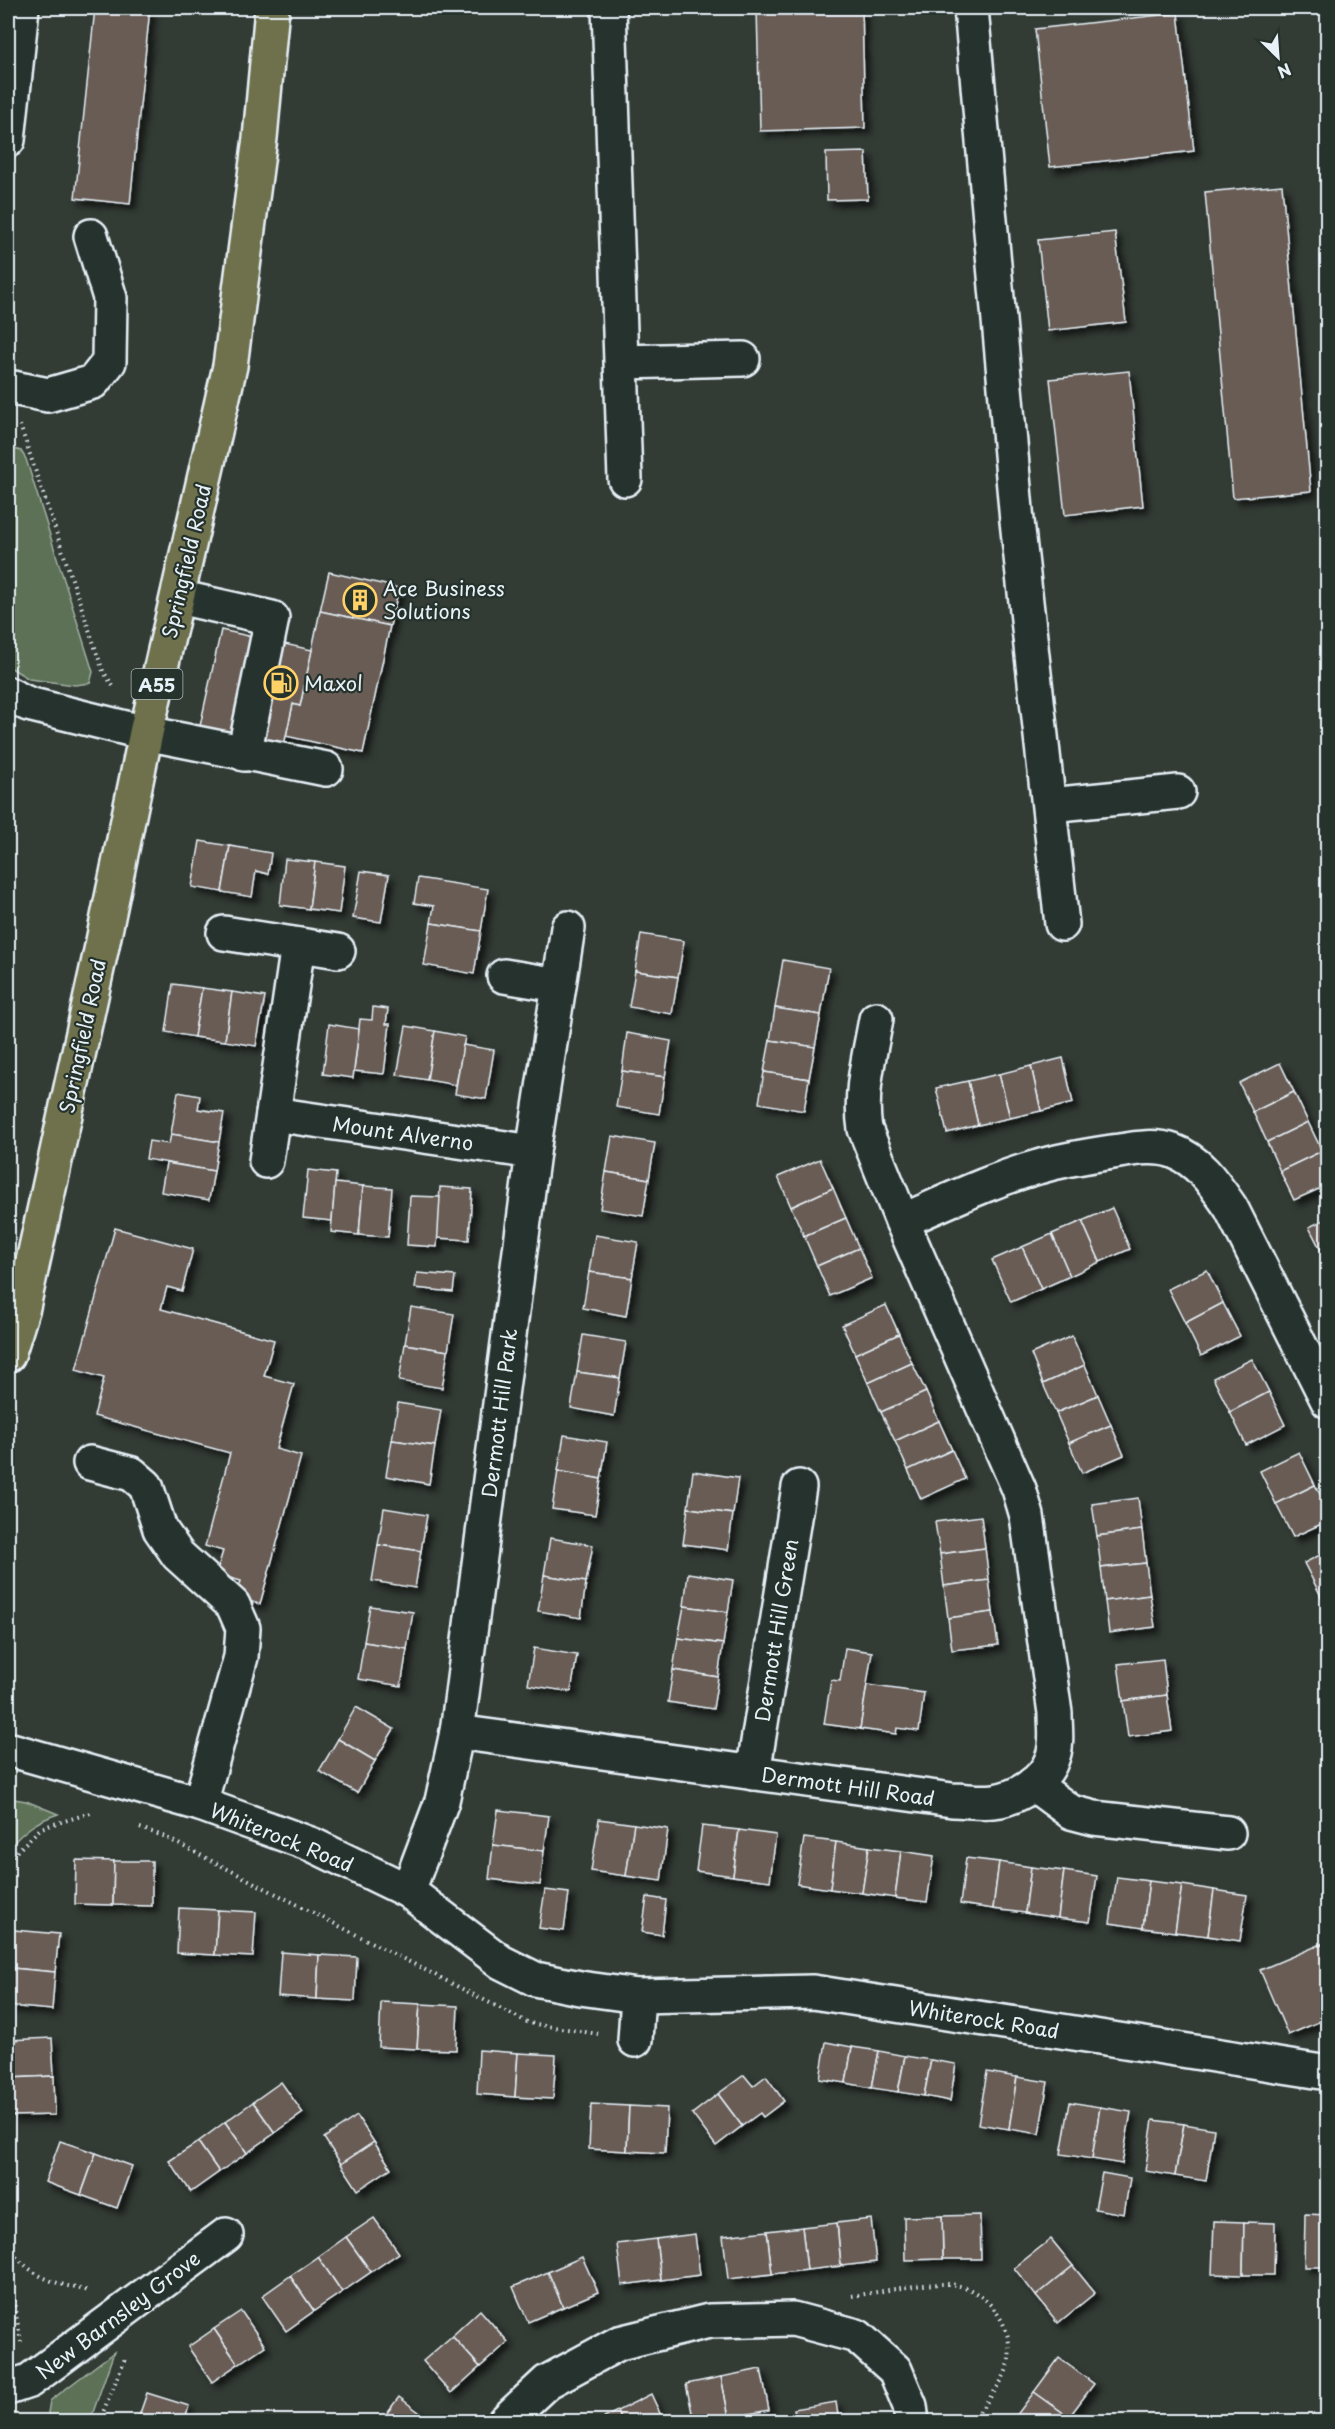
<svg xmlns="http://www.w3.org/2000/svg" width="1335" height="2429" font-family="'Playpen Sans',sans-serif">
	<style>
		.green { fill: #5c7154; stroke: #a2b1a6; stroke-width: 1.5 }
		.building { fill: #685c55; stroke: #e8f1f8; stroke-width: 1.5; filter: url(#shadow) }
		.lines { fill: none; stroke-linecap: round; stroke-linejoin: round }
		.minor-casing { stroke: #e8f1f8; stroke-width: 38 }
		.highway-casing { stroke: #e8f1f8; stroke-width: 38 }
		.path { stroke: #e8f1f8; stroke-width: 4; stroke-dasharray: 1.5 4.5; stroke-linecap: butt }
		.minor { stroke: #26332d; stroke-width: 33 }
		.highway { stroke: #6e714b; stroke-width: 33 }
		.labels { text-anchor: middle; dominant-baseline: central; stroke-width: 4.5; stroke-linejoin: round; paint-order: stroke }
		.shield { fill: #26332d; stroke: #aeb8bb; stroke-width: 1.5 }
		.shield-label { font-size: 18px; font-weight: bold; fill: #e8f1f8 }
		.street-label { font-size: 20px; fill: #e8f1f8; stroke: #26332d }
		.poi-label { font-size: 20px; fill: #e8f1f8; stroke: #26332d; text-anchor: start }
	</style>
	<defs>
		<filter id="shadow"><feDropShadow dx="5.5" dy="5.5" stdDeviation="3" flood-color="#0009"/></filter>
	</defs>
	<rect width="100%" height="100%" fill="#333b35"/>
	<filter id="ink" filterUnits="userSpaceOnUse"><feTurbulence type="fractalNoise" baseFrequency=".0167" numOctaves="2"/><feDisplacementMap in="SourceGraphic" scale="12" xChannelSelector="R" yChannelSelector="G"/><feConvolveMatrix kernelMatrix="1 2 1 2 8 2 1 2 1" color-interpolation-filters="sRGB"/></filter>
	<g filter="url(#ink)">
		<!-- green -->
		<g class="green">
			<path d="M10,448L21,451L26,459L93,672L90,683L75,685L29,679L8,666V451Z"/>
			<path d="M8,1798L26,1801L58,1814C37,1821 24,1830 10,1847L8,1845Z"/>
			<path d="M114,2352L90,2421H52L48,2413L50,2401Z"/>
		</g>
		<!-- building -->
		<g class="building">
			<path d="M95,8H150L130,204L75,198Z"/>
			<path d="M757,8H862L865,128L760,131Z"/>
			<path d="M1178,13L1194,151L1050,167L1035,29Z"/>
			<path d="M866,152L868,199L827,200L826,153Z"/>
			<path d="M1282,185L1311,491L1233,498L1205,192Z"/>
			<path d="M1115,232L1126,322L1048,331L1038,240Z"/>
			<path d="M1129,371L1143,506L1065,515L1050,379Z"/>
			<path d="M329,572L399,588L390,626L320,611Z"/>
			<path d="M320,611L390,626L363,753L286,736L293,704L300,706Z"/>
			<path d="M221,630L312,650L300,706L293,704L284,745L200,726Z"/>
			<path d="M200,841L230,846L222,892L192,887Z"/>
			<path d="M230,846L271,853L268,874L256,871L252,897L222,892Z"/>
			<path d="M285,859L315,862L309,909L280,905Z"/>
			<path d="M315,862L345,866L339,913L309,909Z"/>
			<path d="M361,871L389,875L381,922L353,918Z"/>
			<path d="M418,878L488,889L481,931L431,923L434,906L414,903Z"/>
			<path d="M431,923L481,931L474,974L424,965Z"/>
			<path d="M641,934L684,941L678,977L635,971Z"/>
			<path d="M783,960L829,968L821,1015L775,1008Z"/>
			<path d="M635,971L678,977L672,1014L629,1007Z"/>
			<path d="M173,984L202,988L194,1037L166,1032Z"/>
			<path d="M202,988L232,992L225,1041L194,1037Z"/>
			<path d="M232,992L265,997L256,1046L225,1041Z"/>
			<path d="M373,1007L388,1009L386,1024H390L384,1074L354,1071L360,1019L372,1020Z"/>
			<path d="M775,1008L821,1015L815,1047L770,1040Z"/>
			<path d="M329,1024L359,1029L353,1078L323,1074Z"/>
			<path d="M406,1026L435,1031L427,1080L397,1075Z"/>
			<path d="M435,1031L465,1037L456,1085L427,1080Z"/>
			<path d="M627,1033L671,1041L665,1077L622,1071Z"/>
			<path d="M770,1040L815,1047L809,1079L764,1072Z"/>
			<path d="M463,1045L494,1050L486,1099L455,1094Z"/>
			<path d="M1063,1058L1073,1103L1041,1111L1031,1066Z"/>
			<path d="M1280,1063L1294,1092L1253,1112L1239,1083Z"/>
			<path d="M1031,1066L1041,1111L1010,1118L999,1074Z"/>
			<path d="M622,1071L665,1077L659,1114L616,1107Z"/>
			<path d="M764,1072L809,1079L804,1111L759,1103Z"/>
			<path d="M999,1074L1010,1118L978,1125L968,1081Z"/>
			<path d="M968,1081L978,1125L947,1133L936,1088Z"/>
			<path d="M178,1092L200,1096L198,1109L224,1113L219,1142L171,1134Z"/>
			<path d="M1294,1092L1308,1122L1267,1142L1253,1112Z"/>
			<path d="M1308,1122L1322,1151L1280,1171L1267,1142Z"/>
			<path d="M171,1134L219,1142L214,1171L146,1159L149,1141L169,1144Z"/>
			<path d="M612,1136L655,1143L649,1179L606,1172Z"/>
			<path d="M1322,1151L1328,1163V1185L1294,1200L1280,1171Z"/>
			<path d="M820,1159L833,1188L791,1207L778,1177Z"/>
			<path d="M166,1163L214,1171L209,1200L161,1192Z"/>
			<path d="M308,1170L336,1173L332,1221L303,1218Z"/>
			<path d="M606,1172L649,1179L643,1216L600,1209Z"/>
			<path d="M335,1183L363,1186L359,1235L331,1232Z"/>
			<path d="M363,1186L392,1188L388,1237L359,1235Z"/>
			<path d="M440,1187L472,1189L469,1240L437,1238Z"/>
			<path d="M833,1188L846,1218L804,1236L791,1207Z"/>
			<path d="M410,1196L440,1197L437,1247L407,1245Z"/>
			<path d="M1112,1208L1130,1249L1100,1262L1082,1221Z"/>
			<path d="M846,1218L859,1248L817,1266L804,1236Z"/>
			<path d="M1328,1218V1259L1326,1260L1309,1227Z"/>
			<path d="M1082,1221L1100,1262L1070,1276L1052,1234Z"/>
			<path d="M115,1228L193,1249L182,1291L167,1287L161,1309L274,1340L264,1376L294,1384L276,1449L301,1456L260,1604L236,1598L241,1581L216,1574L223,1551L205,1546L230,1453L94,1416L104,1378L76,1370Z"/>
			<path d="M1052,1234L1070,1276L1041,1289L1022,1247Z"/>
			<path d="M595,1235L638,1242L632,1278L589,1272Z"/>
			<path d="M1022,1247L1041,1289L1011,1302L992,1260Z"/>
			<path d="M859,1248L872,1278L830,1296L817,1266Z"/>
			<path d="M1207,1270L1223,1303L1185,1323L1168,1289Z"/>
			<path d="M589,1272L632,1278L626,1316L583,1308Z"/>
			<path d="M417,1273L455,1276L453,1292L415,1288Z"/>
			<path d="M1223,1303L1240,1336L1201,1356L1185,1323Z"/>
			<path d="M886,1305L899,1334L855,1354L842,1325Z"/>
			<path d="M411,1307L454,1314L448,1351L405,1344Z"/>
			<path d="M899,1334L912,1363L868,1383L855,1354Z"/>
			<path d="M583,1335L626,1342L620,1378L577,1372Z"/>
			<path d="M1072,1336L1085,1365L1043,1384L1031,1354Z"/>
			<path d="M405,1344L448,1351L442,1388L399,1381Z"/>
			<path d="M1252,1359L1269,1392L1230,1412L1213,1378Z"/>
			<path d="M912,1363L926,1392L881,1412L868,1383Z"/>
			<path d="M1085,1365L1098,1395L1056,1413L1043,1384Z"/>
			<path d="M577,1372L620,1378L614,1416L571,1408Z"/>
			<path d="M926,1392L939,1421L895,1441L881,1412Z"/>
			<path d="M1269,1392L1285,1425L1246,1445L1230,1412Z"/>
			<path d="M1098,1395L1111,1425L1069,1443L1056,1413Z"/>
			<path d="M398,1403L441,1410L435,1446L392,1440Z"/>
			<path d="M939,1421L952,1450L908,1470L895,1441Z"/>
			<path d="M1111,1425L1124,1455L1082,1473L1069,1443Z"/>
			<path d="M564,1435L607,1442L601,1479L558,1471Z"/>
			<path d="M392,1440L435,1446L429,1484L386,1476Z"/>
			<path d="M952,1450L965,1479L921,1499L908,1470Z"/>
			<path d="M1299,1452L1315,1485L1276,1504L1260,1471Z"/>
			<path d="M558,1471L601,1479L595,1515L552,1509Z"/>
			<path d="M693,1471L738,1478L733,1514L688,1508Z"/>
			<path d="M1315,1485L1328,1509V1521L1293,1537L1276,1504Z"/>
			<path d="M1138,1498L1142,1530L1097,1536L1092,1504Z"/>
			<path d="M384,1508L427,1515L421,1551L378,1545Z"/>
			<path d="M688,1508L733,1514L728,1550L683,1544Z"/>
			<path d="M981,1516L985,1548L940,1554L935,1522Z"/>
			<path d="M1142,1530L1146,1563L1101,1568L1097,1536Z"/>
			<path d="M550,1538L593,1545L586,1582L544,1575Z"/>
			<path d="M378,1545L421,1551L415,1588L372,1581Z"/>
			<path d="M985,1548L989,1580L944,1586L940,1554Z"/>
			<path d="M1328,1551V1593L1321,1596L1304,1563Z"/>
			<path d="M1146,1563L1150,1595L1105,1601L1101,1568Z"/>
			<path d="M688,1573L733,1580L728,1612L684,1606Z"/>
			<path d="M544,1575L586,1582L581,1618L538,1611Z"/>
			<path d="M989,1580L993,1612L948,1618L944,1586Z"/>
			<path d="M1328,1593V1610L1321,1596Z"/>
			<path d="M1150,1595L1155,1627L1109,1633L1105,1601Z"/>
			<path d="M370,1606L413,1612L407,1649L364,1642Z"/>
			<path d="M684,1606L728,1612L723,1644L678,1638Z"/>
			<path d="M993,1612L998,1645L952,1650L948,1618Z"/>
			<path d="M678,1638L723,1644L718,1677L673,1670Z"/>
			<path d="M364,1642L407,1649L401,1686L358,1679Z"/>
			<path d="M534,1648L577,1655L571,1692L528,1685Z"/>
			<path d="M845,1648L872,1652L860,1729L824,1724L831,1680L840,1681Z"/>
			<path d="M1163,1659L1167,1695L1123,1701L1118,1664Z"/>
			<path d="M673,1670L718,1677L713,1709L668,1702Z"/>
			<path d="M867,1685L924,1693L919,1731L897,1728L896,1734L860,1729Z"/>
			<path d="M1167,1695L1172,1731L1128,1737L1123,1701Z"/>
			<path d="M356,1707L394,1729L375,1761L338,1739Z"/>
			<path d="M338,1739L375,1761L357,1793L319,1771Z"/>
			<path d="M498,1810L549,1816L544,1851L493,1845Z"/>
			<path d="M599,1819L634,1824L626,1876L591,1871Z"/>
			<path d="M634,1824L668,1829L661,1881L626,1876Z"/>
			<path d="M702,1826L739,1830L733,1876L696,1871Z"/>
			<path d="M739,1830L776,1835L770,1881L733,1876Z"/>
			<path d="M804,1838L836,1842L830,1889L797,1884Z"/>
			<path d="M836,1842L869,1847L862,1893L830,1889Z"/>
			<path d="M493,1845L544,1851L540,1885L489,1879Z"/>
			<path d="M869,1847L901,1851L895,1898L862,1893Z"/>
			<path d="M901,1851L934,1856L927,1902L895,1898Z"/>
			<path d="M966,1858L999,1862L993,1909L960,1904Z"/>
			<path d="M76,1860L114,1861L113,1905L75,1904Z"/>
			<path d="M114,1861H152V1906L113,1905Z"/>
			<path d="M999,1862L1031,1867L1025,1913L993,1909Z"/>
			<path d="M1031,1867L1064,1871L1058,1918L1025,1913Z"/>
			<path d="M1064,1871L1097,1876L1090,1922L1058,1918Z"/>
			<path d="M1117,1877L1149,1881L1143,1928L1110,1923Z"/>
			<path d="M1149,1881L1182,1885L1175,1932L1143,1928Z"/>
			<path d="M1182,1885L1214,1890L1208,1936L1175,1932Z"/>
			<path d="M545,1890L569,1893L564,1931L539,1928Z"/>
			<path d="M1214,1890L1247,1895L1240,1941L1208,1936Z"/>
			<path d="M647,1897L666,1900L662,1935L642,1932Z"/>
			<path d="M179,1908L218,1910L215,1955L177,1953Z"/>
			<path d="M218,1910L256,1912L253,1957L215,1955Z"/>
			<path d="M14,1930L59,1934L55,1972L11,1968Z"/>
			<path d="M1326,1942L1328,2018L1288,2035L1260,1970Z"/>
			<path d="M281,1952L319,1955L317,1999L278,1996Z"/>
			<path d="M319,1955L357,1957L355,2001L317,1999Z"/>
			<path d="M11,1968L55,1972L52,2010L8,2006Z"/>
			<path d="M381,2002L420,2004L417,2049L379,2047Z"/>
			<path d="M420,2004L458,2006L456,2050L417,2049Z"/>
			<path d="M52,2038L54,2076L9,2078L8,2040Z"/>
			<path d="M826,2042L852,2047L846,2083L820,2079Z"/>
			<path d="M852,2047L879,2051L872,2088L846,2083Z"/>
			<path d="M479,2050L518,2053L515,2097L477,2094Z"/>
			<path d="M879,2051L905,2056L898,2092L872,2088Z"/>
			<path d="M518,2053L556,2055L553,2099L515,2097Z"/>
			<path d="M905,2056L931,2060L924,2096L898,2092Z"/>
			<path d="M931,2060L956,2064L950,2101L924,2096Z"/>
			<path d="M987,2072L1017,2077L1009,2129L978,2124Z"/>
			<path d="M744,2075L753,2086L766,2076L784,2101L763,2117L760,2113L742,2126L718,2094Z"/>
			<path d="M54,2076L55,2115L10,2116L9,2078Z"/>
			<path d="M1017,2077L1048,2082L1039,2134L1009,2129Z"/>
			<path d="M281,2082L303,2113L275,2133L253,2102Z"/>
			<path d="M718,2094L742,2126L716,2146L692,2114Z"/>
			<path d="M253,2102L275,2133L247,2153L225,2122Z"/>
			<path d="M1070,2102L1100,2107L1092,2159L1061,2154Z"/>
			<path d="M591,2104L629,2106L627,2151L589,2149Z"/>
			<path d="M629,2106L667,2108L665,2153L627,2151Z"/>
			<path d="M1100,2107L1131,2112L1122,2164L1092,2159Z"/>
			<path d="M357,2116L374,2142L341,2164L324,2138Z"/>
			<path d="M1153,2120L1184,2124L1175,2176L1145,2171Z"/>
			<path d="M225,2122L247,2153L219,2172L198,2142Z"/>
			<path d="M1184,2124L1214,2129L1206,2181L1175,2176Z"/>
			<path d="M60,2141L96,2153L81,2195L45,2182Z"/>
			<path d="M198,2142L219,2172L191,2192L169,2161Z"/>
			<path d="M374,2142L391,2168L358,2190L341,2164Z"/>
			<path d="M96,2153L132,2166L117,2208L81,2195Z"/>
			<path d="M1102,2173L1130,2178L1124,2214L1095,2209Z"/>
			<path d="M1305,2214L1328,2215V2267H1304Z"/>
			<path d="M980,2215L981,2259H943L942,2216Z"/>
			<path d="M942,2216L943,2259L905,2260L904,2217Z"/>
			<path d="M374,2218L399,2253L371,2272L346,2237Z"/>
			<path d="M871,2219L876,2262L841,2266L837,2223Z"/>
			<path d="M1214,2221L1244,2222L1243,2275L1212,2274Z"/>
			<path d="M1244,2222L1275,2223L1274,2275H1243Z"/>
			<path d="M837,2223L841,2266L807,2270L802,2227Z"/>
			<path d="M802,2227L807,2270L772,2274L767,2231Z"/>
			<path d="M767,2231L772,2274L728,2279L723,2236Z"/>
			<path d="M695,2234L700,2275L661,2280L656,2239Z"/>
			<path d="M346,2237L371,2272L342,2292L318,2257Z"/>
			<path d="M656,2239L661,2280L622,2285L617,2244Z"/>
			<path d="M1051,2239L1073,2266L1036,2296L1014,2268Z"/>
			<path d="M318,2257L342,2292L314,2311L290,2276Z"/>
			<path d="M582,2257L598,2292L563,2307L548,2272Z"/>
			<path d="M1073,2266L1095,2293L1058,2323L1036,2296Z"/>
			<path d="M548,2272L563,2307L528,2322L513,2287Z"/>
			<path d="M290,2276L314,2311L286,2331L262,2296Z"/>
			<path d="M480,2310L508,2342L480,2367L452,2336Z"/>
			<path d="M241,2311L265,2346L238,2364L214,2329Z"/>
			<path d="M214,2329L238,2364L212,2382L188,2347Z"/>
			<path d="M452,2336L480,2367L451,2393L423,2361Z"/>
			<path d="M1059,2358L1094,2384L1069,2417L1034,2392Z"/>
			<path d="M761,2369L769,2410L729,2418L721,2377Z"/>
			<path d="M721,2377L729,2418L714,2422H694L686,2384Z"/>
			<path d="M1034,2392L1069,2417L1065,2422L1013,2420Z"/>
			<path d="M147,2393L189,2406L184,2422H137Z"/>
			<path d="M651,2394L664,2422H622L617,2411Z"/>
			<path d="M399,2397L432,2422H380Z"/>
			<path d="M836,2402L839,2422H797L794,2409Z"/>
			<path d="M617,2411L622,2422H597Z"/>
		</g>
		<g class="lines">
			<!-- minor casing -->
			<g class="minor-casing">
				<g id="minor">
					<path d="M609,8L625,479"/>
					<path d="M971,8L1017,521L1062,924"/>
					<path d="M8,140L22,8"/>
					<path d="M622,362L743,359"/>
					<path d="M8,387L48,395L93,382L109,362L110,298L91,236"/>
					<path d="M178,597L272,618L244,754"/>
					<path d="M8,694L28,704L146,733L326,769"/>
					<path d="M1050,805L1178,792"/>
					<path d="M224,933L338,951"/>
					<path d="M504,976L559,985"/>
					<path d="M273,1114L533,1152"/>
					<path d="M266,1161L298,945"/>
					<path d="M902,1221C946,1202 991,1180 1038,1167C1064,1159 1092,1155 1119,1151C1137,1148 1156,1145 1173,1151C1200,1161 1215,1185 1231,1208L1328,1401"/>
					<path d="M90,1463L132,1474L146,1486L160,1529L178,1555L233,1605L243,1628L241,1657L200,1804"/>
					<path d="M457,1732L952,1800C966,1800 981,1803 994,1801C1017,1798 1044,1782 1052,1759C1058,1745 1055,1729 1055,1713L1027,1516L1019,1489L902,1221L865,1129C859,1093 870,1054 876,1019"/>
					<path d="M8,1749L200,1804L313,1845L408,1891L501,1962L535,1979L580,1988L638,1996L813,1992L1328,2073"/>
					<path d="M753,1773L799,1487"/>
					<path d="M1033,1784L1071,1812L1094,1818L1228,1833"/>
					<path d="M408,1891L442,1801L457,1732L533,1152L568,928"/>
					<path d="M635,2040L638,1996"/>
					<path d="M8,2388L29,2381L226,2235"/>
					<path d="M504,2422L547,2382L619,2343L709,2321L793,2319L857,2336L895,2370L910,2406L912,2422"/>
				</g>
			</g>
			<!-- highway casing -->
			<g class="highway-casing">
				<path id="highway" d="M8,1355L23,1307L102,946L146,733L230,366L260,138L272,8"/>
			</g>
			<!-- path -->
			<g class="path">
				<path d="M20,425L103,671L113,686"/>
				<path d="M140,1828L163,1836L529,2023L598,2034"/>
				<path d="M8,1860L41,1828L94,1812"/>
				<path d="M8,2248C35,2279 50,2282 89,2291"/>
				<path d="M8,2270L21,2342"/>
				<path d="M852,2296C882,2292 914,2284 944,2284C986,2283 1021,2331 1006,2371C1000,2387 982,2407 972,2422"/>
				<path d="M99,2422L126,2356"/>
			</g>
			<!-- minor -->
			<use href="#minor" class="minor"/>
			<!-- highway -->
			<use href="#highway" class="highway"/>
		</g>
	</g>
	<!-- icons -->
	<defs>
		<g id="building-ring" transform="scale(1.725)"><circle r="9.5" fill="#26332d" stroke="#ffd166" stroke-width="1.5"/><path d="M-4-6H4V6H1V3H-1V6H-4ZM-2.5-4.3h1.7v1.8h-1.7ZM.8-4.3h1.7v1.8H.8ZM-2.5-1h1.7V.8h-1.7ZM.8-1h1.7V.8H.8Z" fill="#ffd166"/></g>
		<g id="fuel-ring" transform="scale(1.725)"><circle r="9.5" fill="#26332d" stroke="#ffd166" stroke-width="1.5"/><path d="M-5.5-6h7V0h2V4h1.3V-2.5L3-4.5l.8-.8L6-3V5H2.5V1h-1V6h-7ZM-4.2-4.7v3.2H.2V-4.7Z" fill="#ffd166"/></g>
	</defs>
	<g fill-rule="evenodd">
		<use href="#building-ring" x="360" y="600"/>
		<use href="#fuel-ring" x="281" y="683"/>
	</g>
	<g class="labels">
		<!-- shield labels -->
		<rect class="shield" x="131.5" y="669" width="51" height="30" rx="4.5"/>
		<g class="shield-label">
			<text x="157" y="684">A55</text>
		</g>
		<!-- street labels -->
		<g class="street-label">
			<text transform="translate(186 561) rotate(-77)">Springfield Road</text>
			<text transform="translate(82 1036) rotate(-78)">Springfield Road</text>
			<text transform="translate(403 1133) rotate(8)">Mount Alverno</text>
			<text transform="translate(499 1413) rotate(-83)">Dermott Hill Park</text>
			<text transform="translate(776 1630) rotate(-81)">Dermott Hill Green</text>
			<text transform="translate(848 1786) rotate(8)">Dermott Hill Road</text>
			<text transform="translate(282 1837) rotate(22)">Whiterock Road</text>
			<text transform="translate(984 2019) rotate(9)">Whiterock Road</text>
			<text transform="translate(118 2315) rotate(-37)">New Barnsley Grove</text>
		</g>
		<!-- poi labels -->
		<g class="poi-label">
			<text x="383" y="588">Ace Business<tspan x="383" dy="23">Solutions</tspan></text>
			<text x="304" y="683">Maxol</text>
		</g>
	</g>
	<!-- margin -->
	<rect width="1335" height="2429" fill="none" stroke="#26332d" stroke-width="30"/>
	<rect x="15" y="15" width="1305" height="2399" fill="none" stroke="#e8f1f8" stroke-width="2" filter="url(#ink)"/>
	<!-- north arrow -->
	<g transform="translate(1278 57) rotate(155)" stroke="#26332d" stroke-width="4.5" paint-order="stroke">
	<path d="M0-4.5L10 22L0 15L-10 22Z" fill="#e8f1f8"/>
	<text y="-9" font-size="16" font-weight="bold" text-anchor="middle" fill="#e8f1f8">N</text>
	</g>
</svg>
